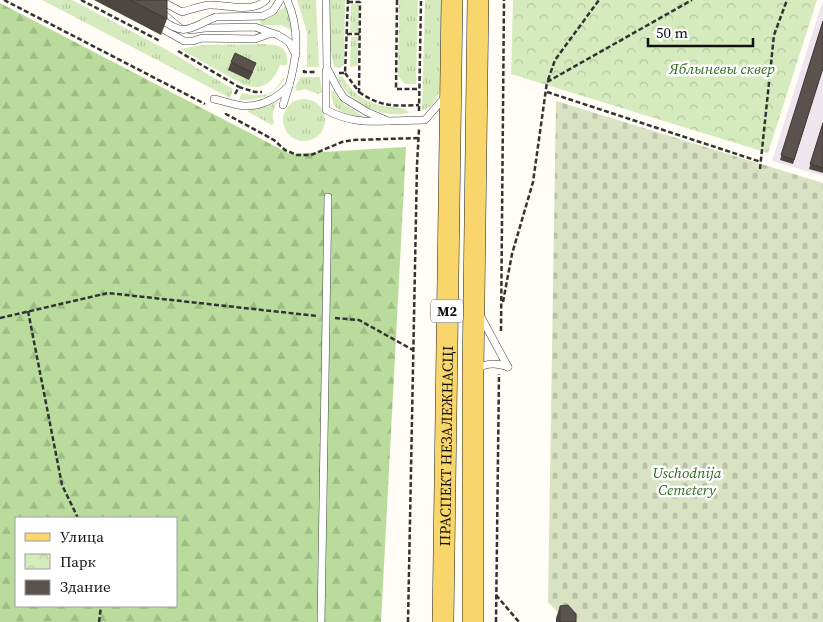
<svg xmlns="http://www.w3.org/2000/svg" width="823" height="622" font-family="'Source Serif 4',serif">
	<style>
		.industrial { fill: #eee6ef }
		.grass { fill: url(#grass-tufts) }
		.forest { fill: url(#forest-firs); fill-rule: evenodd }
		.cemetery { fill: url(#cemetery-stones) }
		.park { fill: url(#park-crowns) }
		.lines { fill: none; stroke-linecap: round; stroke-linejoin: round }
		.service-casing { stroke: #444; stroke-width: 8 }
		.primary-casing { stroke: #222; stroke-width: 22 }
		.path { stroke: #333; stroke-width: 2.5; stroke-dasharray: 5 2.5; stroke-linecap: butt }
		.service { stroke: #fff; stroke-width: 7 }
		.primary { stroke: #f9d66b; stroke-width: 21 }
		.service-bridge-casing { stroke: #444; stroke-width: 8; stroke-linecap: butt }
		.service-bridge { stroke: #fff; stroke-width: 7 }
		.wall { fill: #4d4742 }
		.building { fill: #5a524d; stroke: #3f3936 }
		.labels { text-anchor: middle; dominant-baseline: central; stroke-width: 5; stroke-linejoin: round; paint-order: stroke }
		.shield { fill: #fff; stroke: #585858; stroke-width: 1 }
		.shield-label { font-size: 14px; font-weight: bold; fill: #111 }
		.park-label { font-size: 15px; font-style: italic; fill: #2f6b1f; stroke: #fff }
		.street-label { font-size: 15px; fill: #111; stroke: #fff }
	</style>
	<defs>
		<pattern id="grass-tufts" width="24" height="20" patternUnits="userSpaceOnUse" patternTransform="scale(1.25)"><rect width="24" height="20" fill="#d5ebbd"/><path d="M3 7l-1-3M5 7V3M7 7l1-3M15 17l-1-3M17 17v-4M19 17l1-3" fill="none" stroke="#b6c8a1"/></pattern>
		<pattern id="forest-firs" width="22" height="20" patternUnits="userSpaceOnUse" patternTransform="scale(1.25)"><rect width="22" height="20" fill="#b9dc9c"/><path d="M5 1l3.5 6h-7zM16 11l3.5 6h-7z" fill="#9ebc85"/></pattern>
		<pattern id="cemetery-stones" width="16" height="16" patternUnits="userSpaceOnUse" patternTransform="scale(1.25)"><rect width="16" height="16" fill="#d9e3c4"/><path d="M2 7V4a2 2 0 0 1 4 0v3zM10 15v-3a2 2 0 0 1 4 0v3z" fill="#b9c2a7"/></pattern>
		<pattern id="park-crowns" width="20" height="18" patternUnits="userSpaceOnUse" patternTransform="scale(1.25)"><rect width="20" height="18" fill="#d5ebbd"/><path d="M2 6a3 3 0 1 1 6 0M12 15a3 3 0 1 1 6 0" fill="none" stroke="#b6c8a1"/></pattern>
	</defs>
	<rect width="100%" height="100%" fill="#fffdf5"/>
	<!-- industrial -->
	<path class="industrial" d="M823,0V176L772,161Z"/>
	<!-- grass -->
	<g class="grass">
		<path d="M42,0H72L167,50L233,89L230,98Z"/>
		<path d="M297,0H316L319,67H307V32Z"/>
		<path d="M330,0H345L344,65L340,68L334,67L330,45Z"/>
		<path d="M399,0H418L416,84H405L398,76Z"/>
		<path d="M425,0H442L440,91L432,105L422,111Z"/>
		<path d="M351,4H359L358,33L350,32Z"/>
		<path d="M286,6L293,31L281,25H261L260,20L269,18Z"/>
		<path d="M351,37H358V65L351,67L350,64Z"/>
		<path d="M264,44C280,45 289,47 287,65H280C272,84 262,92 242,84L180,49L203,45Z"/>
		<path d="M342,76C359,104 376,105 405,109L409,113C380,119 349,103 337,77Z"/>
		<path d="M301,77H320L322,92L318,94L305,89L297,91L295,87Z"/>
		<path d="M283,78H285C275,96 258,101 239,100L242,93C262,97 272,98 283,78Z"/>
		<path d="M333,91L344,104L364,117C356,119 338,113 334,105C332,102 332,96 331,92Z"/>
		<circle cx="304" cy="120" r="21"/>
		<path d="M276,103C274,109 271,115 274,122L272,125L248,112V110Z"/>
	</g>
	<!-- forest -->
	<path class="forest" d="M0,3L290,154L406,147L381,622H0ZM16,518H176V606H16Z"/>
	<!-- cemetery -->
	<path class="cemetery" d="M556,101L823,183V622H567L548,602Z"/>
	<!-- park -->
	<path class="park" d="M513,0H817L768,153L511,74Z"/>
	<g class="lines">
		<!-- service casing -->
		<g class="service-casing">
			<g id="service">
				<path d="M326,0L327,68L338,89L344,98L367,112L388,121L425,120L444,98"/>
				<path d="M163,2L182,12C190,10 200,6 209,5C226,4 252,14 266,0"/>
				<path d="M161,12L180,28"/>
				<path d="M216,17L263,16L273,11L280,0"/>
				<path d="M161,28L184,41H193L202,38L255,39L272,33L278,35L289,42L296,55"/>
				<path d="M190,30L205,28L255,27L272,33"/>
				<path d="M326,71V110C348,121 362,122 387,121"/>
				<path d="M214,99C224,101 236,106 246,106C263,106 278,97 289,86"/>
				<path d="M283,105C295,70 303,35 287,0"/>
				<path d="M481,317L508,367"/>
				<path d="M476,370C486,362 497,363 508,367"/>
				<path d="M321,622L328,197"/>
			</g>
		</g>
		<!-- primary casing -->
		<g class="primary-casing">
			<g id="primary">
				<path id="s1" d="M443,622L452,0"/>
				<path d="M473,622V373L478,0"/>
			</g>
		</g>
		<!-- path -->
		<g class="path">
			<path d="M4,0L205,104"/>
			<path d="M81,0L160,41"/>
			<path d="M397,0L396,89H419"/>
			<path d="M348,2H360V0"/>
			<path d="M347,34H360"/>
			<path d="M178,51L239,87"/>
			<path d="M304,70V72H316"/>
			<path d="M339,73H345L348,0"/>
			<path d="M345,73L359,92L360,2"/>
			<path d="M548,80L555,60L599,0"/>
			<path d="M359,92C380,107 395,106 419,105"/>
			<path d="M547,92L761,162"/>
			<path d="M235,94L239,87L255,92H262"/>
			<path d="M419,111L421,0"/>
			<path d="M226,113V114L274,140L285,150L297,155H311L342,142L354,140L418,138"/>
			<path d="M760,169L774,35L787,0"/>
			<path d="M503,302L512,254L533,182L547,82L692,0"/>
			<path d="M28,311L62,485L78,518"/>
			<path d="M0,318L108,293L317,316"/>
			<path d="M335,318L359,320L413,350"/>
			<path d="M501,331L504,0"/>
			<path d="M496,595L519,622"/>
			<path d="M99,622L101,606"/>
			<path d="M408,622L417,165L419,129"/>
			<path d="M496,622L499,374"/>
		</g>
		<!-- service -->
		<use href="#service" class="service"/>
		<!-- primary -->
		<use href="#primary" class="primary"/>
		<!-- service-bridge casing -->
		<g class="service-bridge-casing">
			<path id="service-bridge" d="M161,19C186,38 190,27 216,17"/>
		</g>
		<!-- service-bridge -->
		<use href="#service-bridge" class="service-bridge"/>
	</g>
	<!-- wall -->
	<g class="wall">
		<path d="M94,0H167V19L161,35Z"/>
		<path d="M823,21V68L793,164L780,160Z"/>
		<path d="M231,62L253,72L249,80L228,70Z"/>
		<path d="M823,122V173L809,169Z"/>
		<path d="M560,606L576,622H556V618Z"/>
	</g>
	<!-- building -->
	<g class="building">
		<path d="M130,0H167V19Z"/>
		<path d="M823,21V68L794,160L781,155Z"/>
		<path d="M235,53L256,63L252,72L231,62Z"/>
		<path d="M823,123V168L810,164Z"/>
		<path d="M568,605L576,614V622H560V606Z"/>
	</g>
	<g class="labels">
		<!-- shield labels -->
		<rect class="shield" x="431" y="299.5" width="32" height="23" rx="4"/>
		<g class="shield-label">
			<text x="447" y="311">М2</text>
		</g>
		<!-- park labels -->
		<g class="park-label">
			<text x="722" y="68">Яблыневы сквер</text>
			<text x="687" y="472">Uschodnija<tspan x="687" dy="17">Cemetery</tspan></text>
		</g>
		<!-- street labels -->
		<g class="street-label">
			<text stroke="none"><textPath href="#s1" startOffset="176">ПРАСПЕКТ НЕЗАЛЕЖНАСЦІ</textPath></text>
		</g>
	</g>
	<!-- legend -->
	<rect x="15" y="517" width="162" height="90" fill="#ffffff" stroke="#a0a0a0"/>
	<rect x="25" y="533" width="25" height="8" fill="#f9d66b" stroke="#a0a0a0"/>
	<text x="60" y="542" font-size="15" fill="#111111">Улица</text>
	<rect x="25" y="554" width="25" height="15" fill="url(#park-crowns)" stroke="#a0a0a0"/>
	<text x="60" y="567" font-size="15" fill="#111111">Парк</text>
	<rect x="25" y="580" width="25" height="15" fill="#5a524d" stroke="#a0a0a0"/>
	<text x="60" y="592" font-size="15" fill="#111111">Здание</text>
	<!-- scale -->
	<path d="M648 38v8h105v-8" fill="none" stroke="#111111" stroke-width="2.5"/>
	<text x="656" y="38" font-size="15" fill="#111111" stroke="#ffffff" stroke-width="4" paint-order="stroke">50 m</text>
</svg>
